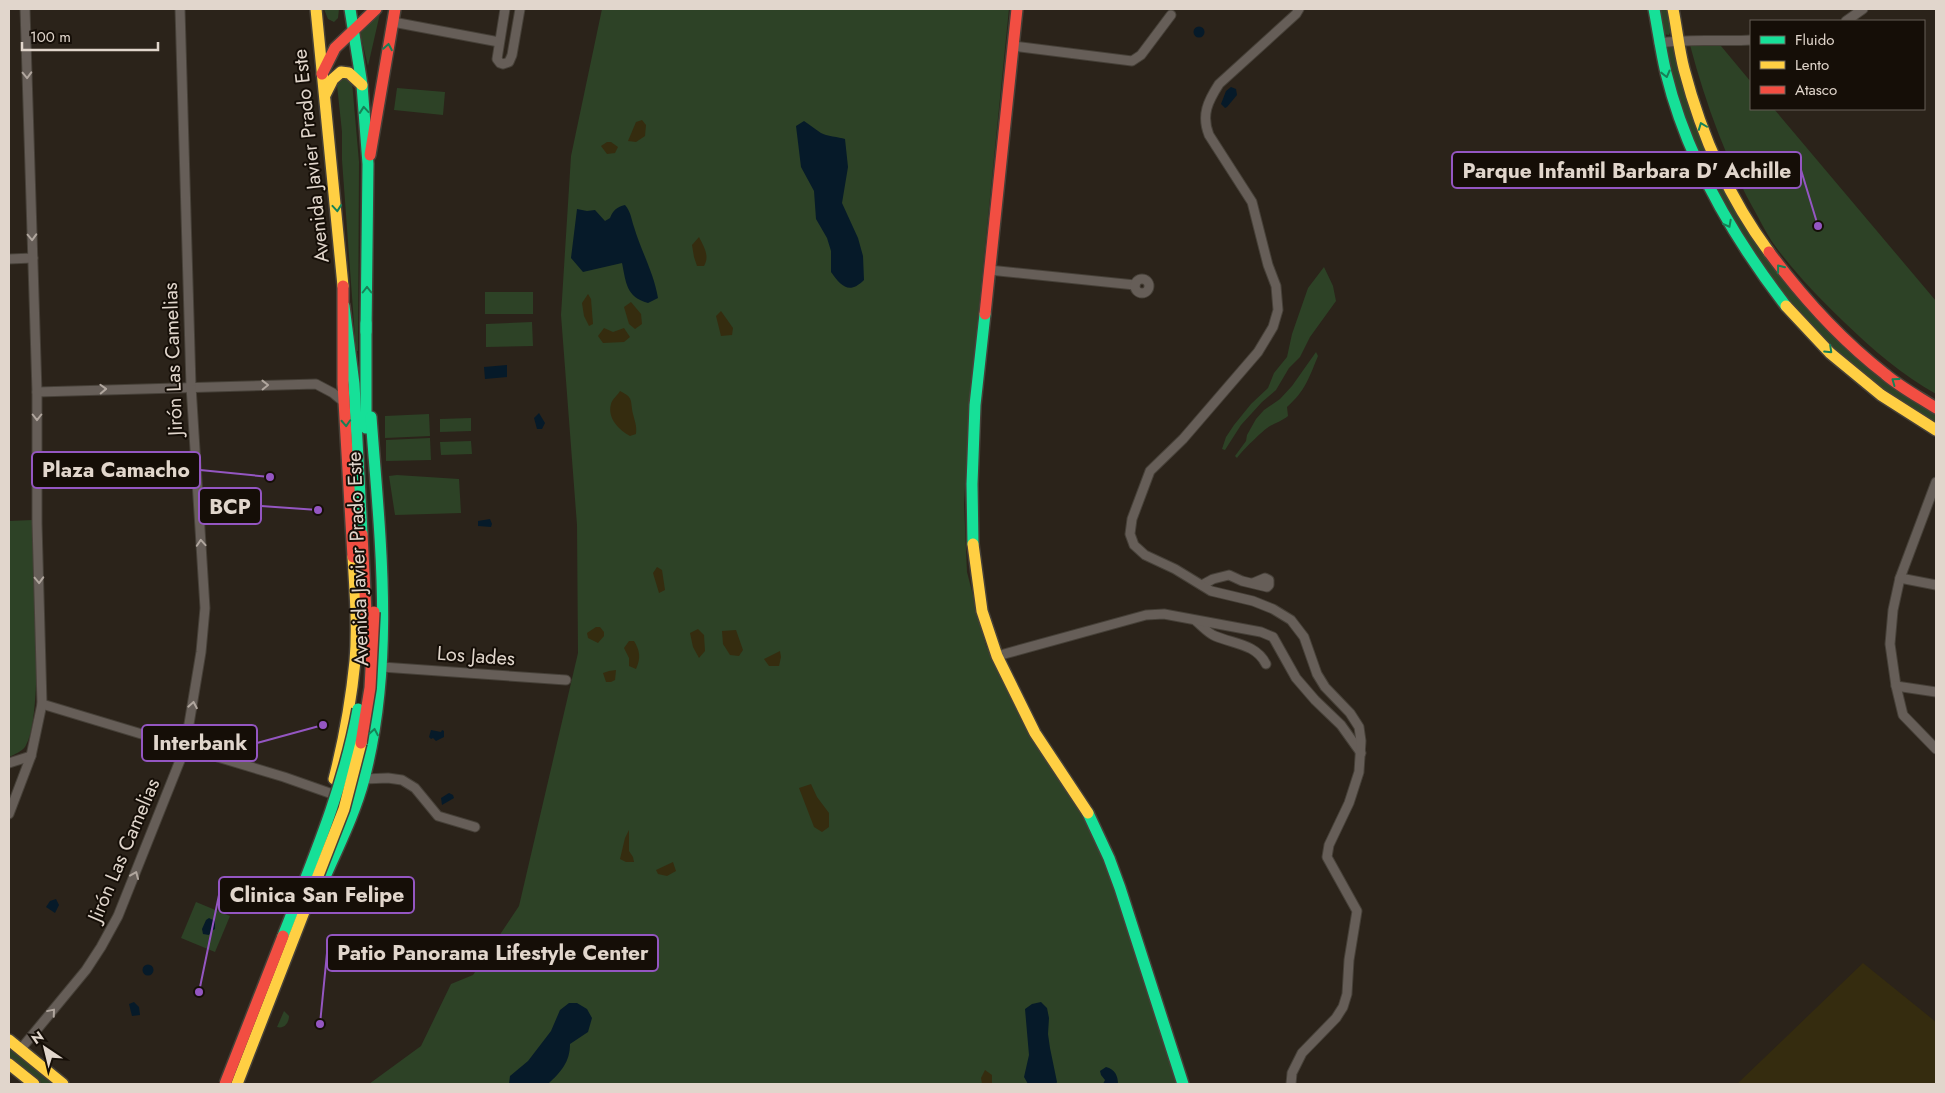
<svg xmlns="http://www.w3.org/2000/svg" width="1945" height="1093" font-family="Jost,sans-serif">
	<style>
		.green { fill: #2d4226 }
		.sand { fill: #352c0f }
		.water { fill: #061a29 }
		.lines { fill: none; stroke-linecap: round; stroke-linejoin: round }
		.street-casing { stroke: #464038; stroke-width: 11 }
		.fast-casing { stroke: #464038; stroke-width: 14 }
		.slow-casing { stroke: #464038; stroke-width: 14 }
		.jam-casing { stroke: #464038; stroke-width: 14 }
		.street { stroke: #665e58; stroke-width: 9 }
		.fast { stroke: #16e098; stroke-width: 11 }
		.slow { stroke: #ffcf43; stroke-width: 11 }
		.jam { stroke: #f24e42; stroke-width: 11 }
		.fast-bridge-casing { stroke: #464038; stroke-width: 14; stroke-linecap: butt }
		.slow-bridge-casing { stroke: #464038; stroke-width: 14; stroke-linecap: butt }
		.jam-bridge-casing { stroke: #464038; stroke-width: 14; stroke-linecap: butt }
		.fast-bridge { stroke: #16e098; stroke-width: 11 }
		.slow-bridge { stroke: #ffcf43; stroke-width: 11 }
		.jam-bridge { stroke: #f24e42; stroke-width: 11 }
		.oneway { stroke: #168257 }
		.oneway2 { stroke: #b0a69e }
		.labels { text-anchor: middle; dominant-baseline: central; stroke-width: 4; stroke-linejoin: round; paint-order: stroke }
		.street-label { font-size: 20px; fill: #e1d6cc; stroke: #150e07 }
		.leader { fill: none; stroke: #9456c2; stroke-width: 2 }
		.callout-dot { fill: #9456c2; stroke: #150e07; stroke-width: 2 }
		.callout { fill: #150e07; stroke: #9456c2; stroke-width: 2 }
		.callout-label { font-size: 21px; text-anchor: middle; font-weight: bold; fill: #e1d6cc }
	</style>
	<rect width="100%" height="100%" fill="#2b231a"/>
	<!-- green -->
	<g class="green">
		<path d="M324,9H339L338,18L334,22L328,19Z"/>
		<path d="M381,9L368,66L359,29Z"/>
		<path d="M602,9H1009L972,376L964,504L967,572L986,646L1030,732L1072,793L1107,861L1179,1084H369L421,1046L451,984L473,975L519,906L578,653L577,525L561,315L571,156Z"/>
		<path d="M1658,9H1668L1671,30L1669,35L1663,34Z"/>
		<path d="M1690,45L1721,46L1751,82V109H1774L1936,301V394C1902,375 1872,349 1844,322C1820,299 1798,276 1778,250C1770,240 1764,228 1758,217C1727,163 1706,105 1690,45Z"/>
		<path d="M1670,46L1674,48L1749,232L1787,284L1936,413V424C1916,411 1895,400 1876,385C1768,298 1695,185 1666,49Z"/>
		<path d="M342,75L352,82L359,162L358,351H356L342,160V132L337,85Z"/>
		<path d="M397,88L445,92L443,115L394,110Z"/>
		<path d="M1324,267L1333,286L1336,301L1310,337L1300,357L1289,368L1276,390L1262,402L1241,425L1225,450L1222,449L1226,437L1234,425L1251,404L1268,388L1274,373L1287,357L1292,334L1308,288Z"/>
		<rect x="485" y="292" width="48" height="22"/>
		<path d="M532,322L533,346L486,347V324Z"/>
		<path d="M1316,352L1318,356C1309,378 1305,391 1287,407L1288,416C1282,421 1277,422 1270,426C1263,430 1242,451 1237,458L1235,456L1246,441L1247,435L1256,419L1264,410L1280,399L1292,386Z"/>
		<path d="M429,414L430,436L385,438V416Z"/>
		<path d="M471,418V431L440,432V419Z"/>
		<path d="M430,438L431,460L386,461V440Z"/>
		<path d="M471,441L472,454L441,455L440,442Z"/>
		<path d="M397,475L459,479L461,513L395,515L389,476Z"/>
		<path d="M33,520C34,561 45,719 25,747C21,752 15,754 9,757V521Z"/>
		<path d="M196,902L230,916L215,952L181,938Z"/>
		<path d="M284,1011L289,1016C289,1023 284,1029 277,1027Z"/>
		<path d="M9,1045L57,1084H40L9,1058Z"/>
	</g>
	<!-- sand -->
	<g class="sand">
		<path d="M642,120L646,125L645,136L636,142L628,141L636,122Z"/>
		<path d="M607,142H611L618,147L615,153L607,154L601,146Z"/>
		<path d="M699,237C704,247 710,256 704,266H697L694,257L692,245Z"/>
		<path d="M588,294L591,299L593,324L589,326L584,316L582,303Z"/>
		<path d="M631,302L641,314L642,324L635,329L629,324L624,307Z"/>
		<path d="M721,311L733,328L732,335L721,336L716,316Z"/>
		<path d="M604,328L613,332L624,328L630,337L624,342L603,343L598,336Z"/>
		<path d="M620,391C634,398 630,400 633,414C635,422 637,426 636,434L630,436C619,430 607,418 611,404C612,399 618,395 620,391Z"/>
		<path d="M657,567L662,570L665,590L659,593L653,573Z"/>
		<path d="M596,627H600L604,632V636L598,643L588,638L587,633Z"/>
		<path d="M698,629L704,635L705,651L699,658L693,647L690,633Z"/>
		<path d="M736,630L743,650L739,656L730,655L723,644L722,631Z"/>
		<path d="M629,641H634C640,651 641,658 636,669L629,666V658L624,648Z"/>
		<path d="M780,651L781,657L779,666H769L764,659Z"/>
		<path d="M616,670L615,680L611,682H606L603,673L609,671Z"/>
		<path d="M811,784L817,797L829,813V827L822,832L814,827L799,788Z"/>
		<path d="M629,830V851L633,857L634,862H626L620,859L625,838Z"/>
		<path d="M673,862L676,871L667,876L658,874L656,870Z"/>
		<path d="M1863,963L1936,1022V1084H1737Z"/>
		<path d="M985,1070L992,1075V1084H982L981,1078Z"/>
	</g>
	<!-- water -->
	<g class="water">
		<circle cx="1199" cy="32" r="5.5"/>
		<path d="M1231,87L1236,89L1237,95L1227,107L1225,108L1221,104L1226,91Z"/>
		<path d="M804,121C810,125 815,129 821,133C826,136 839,137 845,139L848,167L842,203L858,238L863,256L864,280C849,295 841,286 831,272V251L827,238L816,219L814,191L801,167L796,126Z"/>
		<path d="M625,205C631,212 631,218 634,227C641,251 654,273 658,298L648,303C626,297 626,282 622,263L583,272L571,258L577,209L587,211L595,210L605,221L610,218C613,210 617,207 625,205Z"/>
		<path d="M507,365V377L485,379L484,367Z"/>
		<path d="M539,413L545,423L542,429H537L534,418Z"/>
		<path d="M490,519L492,524L491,527L478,526V521Z"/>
		<path d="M431,730L441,732L442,730L444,731V737L436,741L433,738L431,739L429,737Z"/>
		<path d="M449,793L453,795L454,798L442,805L441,798Z"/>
		<path d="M56,899L59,905L55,913L46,907L50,901Z"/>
		<path d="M209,918L215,921V929L211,931L209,935L203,934L202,929L206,920Z"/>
		<circle cx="148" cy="970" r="5.5"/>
		<path d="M134,1002L139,1007L140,1015L132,1016L129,1004Z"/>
		<path d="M1041,1002L1047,1008L1049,1018L1048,1034L1050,1048L1057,1082L1056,1084H1028L1024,1077L1029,1055L1025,1009L1032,1004Z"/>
		<path d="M569,1003H577L587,1009L592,1018L588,1032L570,1044C570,1062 561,1072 548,1084H509L510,1076L528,1061L551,1031L560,1010Z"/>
		<path d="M1106,1067C1115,1069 1118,1076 1118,1084H1103L1105,1080L1101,1075L1100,1071Z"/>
	</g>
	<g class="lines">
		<!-- street casing -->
		<g class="street-casing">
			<g id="street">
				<path d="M505,9L497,59L500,63L503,64L509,62L512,55L520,9"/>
				<path d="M1846,21L1863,9"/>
				<path d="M393,22L499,42"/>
				<path d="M1659,43C1690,38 1721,42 1751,40"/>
				<path d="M1013,46L1132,61L1141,55L1171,15"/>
				<path d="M9,259L33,258"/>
				<path d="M989,270L1135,285"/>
				<circle cx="1142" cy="286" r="7"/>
				<path d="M37,392L316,384L333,393L345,403"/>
				<path d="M1936,482L1900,578L1893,610L1890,644L1896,686L1903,715L1936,749"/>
				<path d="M1900,578L1936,585"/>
				<path d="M1202,585L1213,579L1229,575L1242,581L1267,587L1269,585V580L1265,578L1253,583"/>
				<path d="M1196,621C1202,626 1208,633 1215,636C1234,644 1256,644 1266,664"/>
				<path d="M997,656L1146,615L1164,614L1261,632L1273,637L1296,678L1315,700L1341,725L1361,753"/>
				<path d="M382,667L566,680"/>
				<path d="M1896,686L1936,692"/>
				<path d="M42,704L284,777L338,796"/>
				<path d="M9,763L31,756"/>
				<path d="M364,779L388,778L402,780L415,788L438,816L475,827"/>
				<path d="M9,814L31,756L42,704L37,523V392L25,9"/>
				<path d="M20,1050L86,970L101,947L118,916L185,748L201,652L205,608L191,386L180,9"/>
				<path d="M1291,1084L1292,1073L1302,1053L1336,1018L1343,1007L1347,994L1349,960L1357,911L1327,857L1329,845L1349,803L1359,772L1361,741L1359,727L1350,713L1325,687L1317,674L1304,637L1291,620L1273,609L1253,601L1211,591L1175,569L1145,555L1134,545L1130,534L1132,519L1150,471L1183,439L1258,352L1273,327L1278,310L1276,286L1268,265L1252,202L1209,135C1201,115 1208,101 1219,84L1296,14L1299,9"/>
			</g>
		</g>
		<!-- fast casing -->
		<g class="fast-casing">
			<g id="fast">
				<path d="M350,9L362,85L368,164L366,332"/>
				<path d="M1654,9C1658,30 1661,52 1666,73C1687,159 1732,236 1786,306"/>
				<path d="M344,306L354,384L362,534"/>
				<path d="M366,323V428"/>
				<path d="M973,544L972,484L975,405L985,314"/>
				<path d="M1088,813L1109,858L1120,888L1183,1084"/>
				<path d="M325,877C339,845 355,813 364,779C395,660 380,538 371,417"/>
			</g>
		</g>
		<!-- slow casing -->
		<g class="slow-casing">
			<g id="slow">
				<path d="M316,9L343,286"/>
				<path d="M1673,9C1677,29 1679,50 1684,69C1701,134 1729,198 1769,252"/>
				<path d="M325,95L333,79L341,72L349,73L362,85"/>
				<path d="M1786,306L1830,353L1881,395L1936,430"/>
				<path d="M973,544L982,611L997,656L1035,733L1088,813"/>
				<path d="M334,779C344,740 351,701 355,661C358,627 355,592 353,557"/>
				<path d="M9,1040L63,1084"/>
				<path d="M9,1064L34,1084"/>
			</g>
		</g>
		<!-- jam casing -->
		<g class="jam-casing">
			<g id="jam">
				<path d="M322,74L335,48L376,9"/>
				<path d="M370,155L395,9"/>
				<path d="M1769,252C1803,298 1840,339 1885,374C1900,387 1919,397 1936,408"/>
				<path d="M343,286V384L353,557"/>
				<path d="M985,314L1017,9"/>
				<path d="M362,534L366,613"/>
			</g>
		</g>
		<!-- street -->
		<use href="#street" class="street"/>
		<!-- fast -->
		<use href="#fast" class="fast"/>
		<!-- slow -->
		<use href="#slow" class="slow"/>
		<!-- jam -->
		<use href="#jam" class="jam"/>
		<!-- fast-bridge casing -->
		<g class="fast-bridge-casing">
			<path id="fast-bridge" d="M283,936C312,862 344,787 358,709"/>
		</g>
		<!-- slow-bridge casing -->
		<g class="slow-bridge-casing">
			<path id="slow-bridge" d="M237,1084L344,809L361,743"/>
		</g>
		<!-- jam-bridge casing -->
		<g class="jam-bridge-casing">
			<g id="jam-bridge">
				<path d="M361,743L370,688L374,612"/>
				<path d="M225,1084L283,936"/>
			</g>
		</g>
		<!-- fast-bridge -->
		<use href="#fast-bridge" class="fast-bridge"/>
		<!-- slow-bridge -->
		<use href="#slow-bridge" class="slow-bridge"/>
		<!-- jam-bridge -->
		<use href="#jam-bridge" class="jam-bridge"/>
	</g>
	<!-- one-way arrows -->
	<defs><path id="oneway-chevron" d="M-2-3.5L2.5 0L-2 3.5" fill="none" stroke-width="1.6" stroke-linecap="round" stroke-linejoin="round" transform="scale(1.25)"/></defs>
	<g class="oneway">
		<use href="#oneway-chevron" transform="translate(388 47) rotate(-80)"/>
		<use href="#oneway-chevron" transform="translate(1666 74) rotate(76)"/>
		<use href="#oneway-chevron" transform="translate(364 110) rotate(-95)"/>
		<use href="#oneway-chevron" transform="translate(1702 126) rotate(-111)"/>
		<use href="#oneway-chevron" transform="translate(337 208) rotate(85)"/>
		<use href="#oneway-chevron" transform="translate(1728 224) rotate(62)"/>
		<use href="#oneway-chevron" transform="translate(1780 268) rotate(-128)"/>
		<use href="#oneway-chevron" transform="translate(367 290) rotate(-90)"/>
		<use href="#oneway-chevron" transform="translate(1829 350) rotate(43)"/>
		<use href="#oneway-chevron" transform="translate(1895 381) rotate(-144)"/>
		<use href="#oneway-chevron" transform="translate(346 423) rotate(87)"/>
		<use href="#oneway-chevron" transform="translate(374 732) rotate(-80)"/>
	</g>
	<g class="oneway2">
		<use href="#oneway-chevron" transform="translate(27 75) rotate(88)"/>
		<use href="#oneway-chevron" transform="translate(32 237) rotate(88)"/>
		<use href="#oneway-chevron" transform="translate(265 385) rotate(-1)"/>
		<use href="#oneway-chevron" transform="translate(103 389) rotate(-2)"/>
		<use href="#oneway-chevron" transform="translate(37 417) rotate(90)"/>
		<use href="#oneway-chevron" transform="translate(201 543) rotate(-94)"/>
		<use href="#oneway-chevron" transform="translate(39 580) rotate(88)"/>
		<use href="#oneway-chevron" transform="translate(193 705) rotate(-80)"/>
		<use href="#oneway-chevron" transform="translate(135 875) rotate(-67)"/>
		<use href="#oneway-chevron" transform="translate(52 1012) rotate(-50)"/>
	</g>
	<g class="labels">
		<!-- street labels -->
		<g class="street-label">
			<text transform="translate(311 156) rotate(-96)">Avenida Javier Prado Este</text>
			<text transform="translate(173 359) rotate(-92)">Jirón Las Camelias</text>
			<text transform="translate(358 559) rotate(-92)">Avenida Javier Prado Este</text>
			<text transform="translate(476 656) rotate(4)">Los Jades</text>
			<text transform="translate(124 850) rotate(-67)">Jirón Las Camelias</text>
		</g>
	</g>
	<!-- callouts -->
	<path class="leader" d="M1818 226L1801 170M270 477L200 470M318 510L261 506M323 725L257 743M199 992L219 895M320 1024L327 953"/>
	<g class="callout-dot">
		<circle cx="1818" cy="226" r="5"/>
		<circle cx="270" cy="477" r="5"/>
		<circle cx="318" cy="510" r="5"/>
		<circle cx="323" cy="725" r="5"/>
		<circle cx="199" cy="992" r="5"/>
		<circle cx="320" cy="1024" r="5"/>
	</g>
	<g class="callout">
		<rect x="1452" y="152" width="349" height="36" rx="5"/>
		<rect x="32" y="452" width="168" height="36" rx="5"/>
		<rect x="199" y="488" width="62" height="36" rx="5"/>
		<rect x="142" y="725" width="115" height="36" rx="5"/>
		<rect x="219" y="877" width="195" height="36" rx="5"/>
		<rect x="327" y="935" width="331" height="36" rx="5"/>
	</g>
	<g class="callout-label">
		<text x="1627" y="178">Parque Infantil Barbara D' Achille</text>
		<text x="116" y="477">Plaza Camacho</text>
		<text x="230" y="514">BCP</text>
		<text x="200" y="750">Interbank</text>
		<text x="317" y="902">Clinica San Felipe</text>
		<text x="493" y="960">Patio Panorama Lifestyle Center</text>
	</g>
	<!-- border -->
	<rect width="1945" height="1093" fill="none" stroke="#e1d6cc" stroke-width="20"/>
	<!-- legend -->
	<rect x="1750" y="20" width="175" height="90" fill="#150e07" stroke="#675e56"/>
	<rect x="1760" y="36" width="25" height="8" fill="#16e098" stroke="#675e56"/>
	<text x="1795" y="45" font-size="15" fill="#e1d6cc">Fluido</text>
	<rect x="1760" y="61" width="25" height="8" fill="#ffcf43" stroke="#675e56"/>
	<text x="1795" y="70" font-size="15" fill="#e1d6cc">Lento</text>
	<rect x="1760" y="86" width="25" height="8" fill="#f24e42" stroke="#675e56"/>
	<text x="1795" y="95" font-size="15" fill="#e1d6cc">Atasco</text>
	<!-- north arrow -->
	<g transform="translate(45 1048) rotate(325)" stroke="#150e07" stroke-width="4" paint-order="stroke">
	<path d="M0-4L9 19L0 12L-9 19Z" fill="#e1d6cc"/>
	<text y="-8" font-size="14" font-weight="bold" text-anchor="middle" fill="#e1d6cc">N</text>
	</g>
	<!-- scale -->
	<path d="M22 42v8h136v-8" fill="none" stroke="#e1d6cc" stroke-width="2.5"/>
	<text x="30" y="42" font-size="15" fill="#e1d6cc" stroke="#150e07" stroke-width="4" paint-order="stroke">100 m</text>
</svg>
